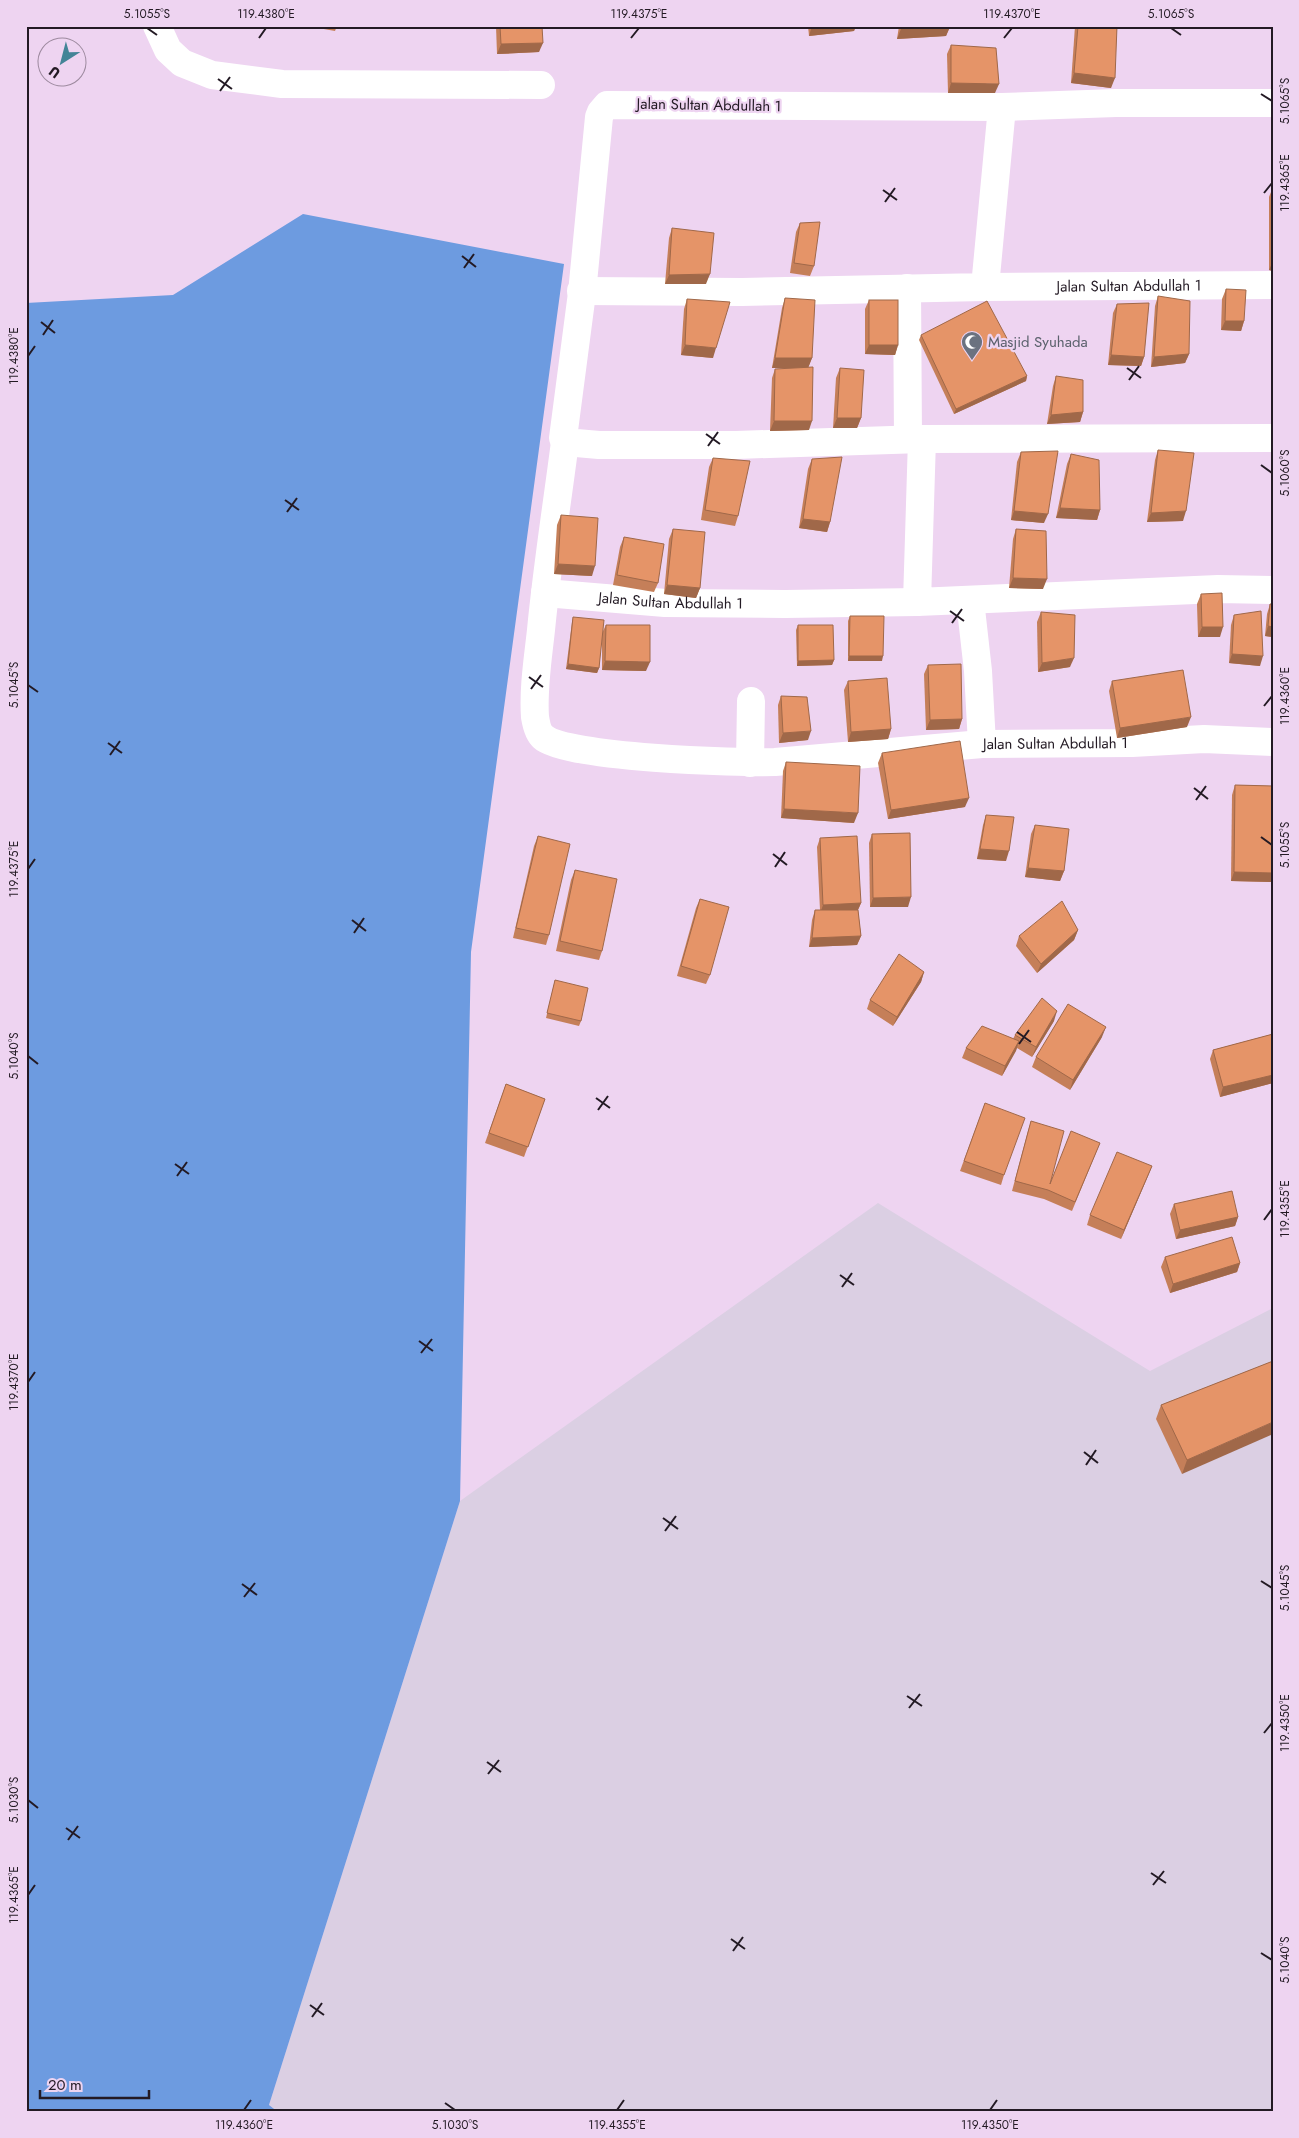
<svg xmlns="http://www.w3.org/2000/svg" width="1299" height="2138" font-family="Jost,sans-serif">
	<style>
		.industrial { fill: #dbcfe3 }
		.water { fill: #6d9be0 }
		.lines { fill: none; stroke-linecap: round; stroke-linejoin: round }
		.minor { stroke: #fff; stroke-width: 28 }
		.wall { fill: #c57f59 }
		.shaded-wall { fill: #a06849 }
		.building { fill: #e59468; stroke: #a06849 }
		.ticks { fill: none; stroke: #231a24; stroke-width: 2 }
		.labels { text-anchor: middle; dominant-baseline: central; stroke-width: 4.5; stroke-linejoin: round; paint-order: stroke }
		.street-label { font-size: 15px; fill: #231a24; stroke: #eed4f1 }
		.worship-label { font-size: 15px; fill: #5b616d; stroke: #eed4f1; text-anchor: start }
		.neatline { fill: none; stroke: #231a24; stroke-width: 2 }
		.ticks-label { font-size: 12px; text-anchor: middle; fill: #231a24 }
	</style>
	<rect width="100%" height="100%" fill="#eed4f1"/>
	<!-- industrial -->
	<path class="industrial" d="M878,1203L1150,1371L1273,1308V2112H278L269,2105L460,1501Z"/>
	<!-- water -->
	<path class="water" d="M303,214L564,264L471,952L460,1501L269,2105L278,2112H26V303L173,295Z"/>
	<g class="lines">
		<!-- minor -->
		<g class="minor">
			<path d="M157,26L168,50L182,63L212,75L282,84L541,85"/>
			<path d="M1273,103H1116L1002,107L607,105L601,112L599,117L582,293L563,438L565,442L599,445H736L922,439L1273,438"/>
			<path id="s1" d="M985,287L1273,285"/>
			<path d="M907,288L908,439"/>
			<path d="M581,291L742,292L985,287L1002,107"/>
			<path d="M922,439L917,602L1218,589L1273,590"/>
			<path id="s2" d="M565,442C557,504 547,567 541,630C538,658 533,688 535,717C536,723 538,733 543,737C565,758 739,763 775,762L982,744L1132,743L1204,739L1273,742"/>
			<path id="s3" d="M545,593L665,603L785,604L917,602"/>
			<path d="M970,600L978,671L982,744"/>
			<path d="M750,763L751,701"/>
		</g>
	</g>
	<!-- wall -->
	<g class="wall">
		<path d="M307,26H337L335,31Z"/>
		<path d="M496,26H542L539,52L497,54Z"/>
		<path d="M808,26H856L854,31L809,36Z"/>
		<path d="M899,26H950L946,36L897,39Z"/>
		<path d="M1075,26H1117L1111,88L1071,83Z"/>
		<path d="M951,45L995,93H948L947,54Z"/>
		<path d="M1273,187V271L1269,270V197Z"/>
		<path d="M800,223L814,266L810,276L790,273L796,232Z"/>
		<path d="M672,228L706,284H665L669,238Z"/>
		<path d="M1226,289L1244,321L1241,331L1221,330L1222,299Z"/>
		<path d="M1158,296L1189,354L1185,363L1151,367L1155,306Z"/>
		<path d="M785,298L812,358L808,368L809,430L770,431L772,378L775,369L792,368H772L782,308Z"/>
		<path d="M687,299L713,358L681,355L684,309Z"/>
		<path d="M869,300L898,345L895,355L865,354V309Z"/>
		<path d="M1117,304L1144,357L1141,366L1108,365L1113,313Z"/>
		<path d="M921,335L1027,376L1026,381L954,414L919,340Z"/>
		<path d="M840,368L861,418L857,428H833L836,378Z"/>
		<path d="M1056,376L1083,412L1080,422L1047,424L1053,386Z"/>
		<path d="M1158,450L1183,521L1147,522L1155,460Z"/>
		<path d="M1021,452L1044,523L1011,520L1017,462Z"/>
		<path d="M1071,454L1100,510L1097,520L1056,518L1067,464Z"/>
		<path d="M713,458L738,516L735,526L701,520L709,467Z"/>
		<path d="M812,459L830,522L827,532L799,528L808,469Z"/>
		<path d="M561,515L592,576L554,574L557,525Z"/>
		<path d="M673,529L700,588L696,598L664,594L669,539Z"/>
		<path d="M1016,529L1043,589L1009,588L1013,539Z"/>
		<path d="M624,537L658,583L654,592L613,585L620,547Z"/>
		<path d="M1201,594L1220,637H1198L1197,604Z"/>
		<path d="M1270,604H1273V637L1265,636L1267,614Z"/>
		<path d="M1041,612L1070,667L1038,672L1037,622Z"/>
		<path d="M1234,615L1260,666L1229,663L1231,625Z"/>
		<path d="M850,616L882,661H848V621Z"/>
		<path d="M573,617L602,633L606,625L646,671L602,670V636L599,668L597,673L566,669L572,622Z"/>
		<path d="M798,625L834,660L832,665L797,666L796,630Z"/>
		<path d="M928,665L962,719L959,729L926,730L924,674Z"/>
		<path d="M848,681L891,729L888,739L848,742L844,690Z"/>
		<path d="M1112,681L1187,727L1117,738L1109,691Z"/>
		<path d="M781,696L808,740L779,743L778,705Z"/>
		<path d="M882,753L965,807L888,819L878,763Z"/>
		<path d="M786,762L854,823L781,818L783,771Z"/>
		<path d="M1235,785L1273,786V882L1231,881L1232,795Z"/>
		<path d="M986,815L1006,861L977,859L983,825Z"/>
		<path d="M1035,825L1064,871L1060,881L1025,877L1031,834Z"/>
		<path d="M872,834L908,907H870L869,843Z"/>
		<path d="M538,836L549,935L546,945L513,938L534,846Z"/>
		<path d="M820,838L861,903L858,910L861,936L857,945L809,947L812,920L815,910H820L817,847Z"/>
		<path d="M575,870L602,951L599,960L556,951L571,880Z"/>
		<path d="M700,899L710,975L706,984L677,976L696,908Z"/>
		<path d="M1078,930L1074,940L1037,973L1016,946L1019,936Z"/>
		<path d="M924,972L921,982L893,1026L867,1009L870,1000Z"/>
		<path d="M555,980L581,1021L579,1026L546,1018Z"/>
		<path d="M1054,1021L1032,1057L1017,1048L1002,1076L962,1058L966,1048L1013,1039L1015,1035Z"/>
		<path d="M1273,1034V1083L1220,1097L1210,1059L1213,1050Z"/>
		<path d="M1102,1037L1070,1090L1032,1067L1036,1057Z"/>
		<path d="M506,1084L545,1099L524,1157L485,1143Z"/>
		<path d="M985,1103L1004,1175L1001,1185L960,1171Z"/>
		<path d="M1031,1121L1050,1184L1100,1143L1072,1211L1044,1199L1012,1191L1028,1131Z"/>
		<path d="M1152,1166L1121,1239L1087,1225L1090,1215Z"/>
		<path d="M1174,1204L1238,1217L1235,1226L1176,1239L1170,1214Z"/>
		<path d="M1165,1257L1240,1263L1237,1272L1170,1293L1161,1267Z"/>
		<path d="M1273,1361L1182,1474L1156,1419L1161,1405Z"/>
	</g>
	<!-- shaded-wall -->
	<g class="shaded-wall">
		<path d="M812,26H856L854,31L809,36Z"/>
		<path d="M950,27L946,36L897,39L901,29Z"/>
		<path d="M543,43L539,52L497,54L501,44Z"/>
		<path d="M1074,73L1115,78L1111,88L1071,83Z"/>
		<path d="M951,83L999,84L995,93H948Z"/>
		<path d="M1273,261V271L1269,270Z"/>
		<path d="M710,274L706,284H665L669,275Z"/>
		<path d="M1225,321H1244L1241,331L1221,330Z"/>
		<path d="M685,345L716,348L713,358L681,355Z"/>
		<path d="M869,345H898L895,355L865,354Z"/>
		<path d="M1189,354L1185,363L1151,367L1154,357Z"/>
		<path d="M1111,355L1144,357L1141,366L1108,365Z"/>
		<path d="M775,358H812L808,368H772Z"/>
		<path d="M1027,376L1026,381L954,414L956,409Z"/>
		<path d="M1083,412L1080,422L1047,424L1051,415Z"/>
		<path d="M837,418H861L857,428H833Z"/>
		<path d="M774,421H812L809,430L770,431Z"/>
		<path d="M1060,508L1100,510L1097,520L1056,518Z"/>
		<path d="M1014,511L1048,514L1044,523L1011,520Z"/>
		<path d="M1186,511L1183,521L1147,522L1151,513Z"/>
		<path d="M803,519L830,522L827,532L799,528Z"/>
		<path d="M558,564L595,566L592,576L554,574Z"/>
		<path d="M1013,578L1047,579L1043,589L1009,588Z"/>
		<path d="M667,585L700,588L696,598L664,594Z"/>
		<path d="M1268,626L1273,627V637L1265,636Z"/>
		<path d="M1202,627H1223L1220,637H1198Z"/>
		<path d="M1232,654L1263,656L1260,666L1229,663Z"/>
		<path d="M849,656H883L882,661H848Z"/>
		<path d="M1074,658L1070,667L1038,672L1042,663Z"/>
		<path d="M834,660L832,665L797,666L798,661Z"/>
		<path d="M605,661L650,662L646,671L602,670Z"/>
		<path d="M568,664L599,668L597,673L566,669Z"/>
		<path d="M1191,717L1187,727L1117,738L1120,728Z"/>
		<path d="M962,719L959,729L926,730L930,720Z"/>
		<path d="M891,729L888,739L848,742L851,732Z"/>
		<path d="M811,731L808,740L779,743L783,733Z"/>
		<path d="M969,798L965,807L888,819L891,810Z"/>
		<path d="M784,809L858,813L854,823L781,818Z"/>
		<path d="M980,849L1009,851L1006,861L977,859Z"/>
		<path d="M1028,868L1064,871L1060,881L1025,877Z"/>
		<path d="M1234,872L1273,873V882L1231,881Z"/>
		<path d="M911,897L908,907H870L873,898Z"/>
		<path d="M861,903L857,912L820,914L823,905Z"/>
		<path d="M1078,930L1074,940L1037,973L1041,964Z"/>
		<path d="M861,936L857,945L809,947L812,938Z"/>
		<path d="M924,972L921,982L893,1026L897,1017Z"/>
		<path d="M1057,1011L1054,1021L1032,1057L1036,1047Z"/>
		<path d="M1106,1027L1102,1037L1070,1090L1073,1080Z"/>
		<path d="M1019,1041L1016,1051L1002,1076L1005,1066Z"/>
		<path d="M1273,1075V1083L1220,1097L1223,1087Z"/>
		<path d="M1152,1166L1148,1176L1121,1239L1124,1230Z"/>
		<path d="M1238,1217L1235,1226L1176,1239L1180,1230Z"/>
		<path d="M1240,1263L1237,1272L1170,1293L1173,1284Z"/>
		<path d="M1273,1422V1434L1182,1474L1187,1460Z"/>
	</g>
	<!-- building -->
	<g class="building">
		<path d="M500,26H542L543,43L501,44Z"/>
		<path d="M901,26H950L901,29Z"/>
		<path d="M1078,26H1117L1115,78L1074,73Z"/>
		<path d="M951,45L996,48L999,84L951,83Z"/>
		<path d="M820,222L814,266L794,263L800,223Z"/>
		<path d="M672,228L714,233L710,274L669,275Z"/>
		<path d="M1226,289L1246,290L1244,321H1225Z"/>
		<path d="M1158,296L1190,301L1189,354L1154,357Z"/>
		<path d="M785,298L815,300L812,358H775Z"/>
		<path d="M687,299L730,302L716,348L685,345Z"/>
		<rect x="869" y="300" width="29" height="45"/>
		<path d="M987,301L1027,376L956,409L921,335Z"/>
		<path d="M1149,303L1144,357L1111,355L1117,304Z"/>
		<path d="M813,367L812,421H774L775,369Z"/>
		<path d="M840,368L864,370L861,418H837Z"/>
		<path d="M1056,376L1083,380V412L1051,415Z"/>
		<path d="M1158,450L1194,453L1186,511L1151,513Z"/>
		<path d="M1058,451L1048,514L1014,511L1021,452Z"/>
		<path d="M1071,454L1099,460L1100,510L1060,508Z"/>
		<path d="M842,457L830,522L803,519L812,459Z"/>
		<path d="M713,458L750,461L738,516L705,510Z"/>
		<path d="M561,515L598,518L595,566L558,564Z"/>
		<path d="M673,529L705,532L700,588L667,585Z"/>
		<path d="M1016,529L1046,531L1047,579L1013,578Z"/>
		<path d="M624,537L664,544L658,583L617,575Z"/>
		<path d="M1222,593L1223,627H1202L1201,594Z"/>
		<path d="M1270,604H1273V627L1268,626Z"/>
		<path d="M1261,611L1263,656L1232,654L1234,615Z"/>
		<path d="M1041,612L1075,615L1074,658L1042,663Z"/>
		<path d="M850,616H884L883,656H849Z"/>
		<path d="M573,617L604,620L599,668L568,664Z"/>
		<path d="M606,625H650V662L605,661Z"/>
		<path d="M798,625H833L834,660L798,661Z"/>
		<path d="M961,664L962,719L930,720L928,665Z"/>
		<path d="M1183,670L1191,717L1120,728L1112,681Z"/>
		<path d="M887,678L891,729L851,732L848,681Z"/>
		<path d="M781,696L807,697L811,731L783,733Z"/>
		<path d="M960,741L969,798L891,810L882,753Z"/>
		<path d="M786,762L860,766L858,813L784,809Z"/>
		<path d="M1235,785L1273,786V873L1234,872Z"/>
		<path d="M986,815L1014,817L1009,851L980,849Z"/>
		<path d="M1035,825L1069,829L1064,871L1028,868Z"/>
		<path d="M910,833L911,897L873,898L872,834Z"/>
		<path d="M538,836L570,844L549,935L516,928Z"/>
		<path d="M857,836L861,903L823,905L820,838Z"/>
		<path d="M575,870L617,879L602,951L560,941Z"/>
		<path d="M700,899L729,907L710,975L681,966Z"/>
		<path d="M1062,901L1078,930L1041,964L1019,936Z"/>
		<path d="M815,910H858L861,936L812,938Z"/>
		<path d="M899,954L924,972L897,1017L870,1000Z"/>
		<path d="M555,980L588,988L581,1021L547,1013Z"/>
		<path d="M1042,998L1057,1011L1036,1047L1015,1035Z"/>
		<path d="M1068,1004L1106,1027L1073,1080L1036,1057Z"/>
		<path d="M982,1026L1019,1041L1005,1066L966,1048Z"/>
		<path d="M1273,1034V1075L1223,1087L1213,1050Z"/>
		<path d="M506,1084L545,1099L528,1147L489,1133Z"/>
		<path d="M985,1103L1025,1118L1004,1175L964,1161Z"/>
		<path d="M1031,1121L1064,1131L1050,1184L1071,1131L1100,1143L1075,1202L1048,1190L1015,1181Z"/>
		<path d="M1117,1152L1152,1166L1124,1230L1090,1215Z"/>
		<path d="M1232,1191L1238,1217L1180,1230L1174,1204Z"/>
		<path d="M1232,1237L1240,1263L1173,1284L1165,1257Z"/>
		<path d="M1273,1361V1422L1187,1460L1161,1405Z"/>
	</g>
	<!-- ticks -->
	<path class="ticks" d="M147,28L157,35M1171,28L1181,35M259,38L266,28M631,38L639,28M1004,38L1012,28M218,79L232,89M220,91L230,77M1261,94L1272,101M883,190L897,200M1264,193L1272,183M885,202L895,188M462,256L476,267M464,268L474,254M41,322L55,333M43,335L53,320M28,356L35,346M1127,368L1141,378M1129,380L1139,366M706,434L720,444M708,446L718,432M1261,465L1272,473M285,500L299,510M287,512L297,498M950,611L964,621M952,623L962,609M529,677L543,687M28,685L38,692M531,689L541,675M1264,706L1272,696M108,743L122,753M110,755L120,741M1194,788L1208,799M1196,800L1206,786M1261,837L1272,845M773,854L787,865M775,867L785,852M28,869L35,859M352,920L366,931M354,933L364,918M1017,1032L1031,1042M1019,1044L1029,1030M28,1056L38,1064M596,1098L610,1108M598,1110L608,1096M175,1164L189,1174M177,1176L187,1162M1264,1220L1272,1209M840,1275L854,1285M842,1287L852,1273M419,1341L433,1351M421,1353L432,1339M28,1382L35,1372M1084,1452L1098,1463M1086,1465L1096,1450M663,1518L678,1529M665,1531L676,1516M1261,1581L1272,1588M242,1584L257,1595M244,1597L255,1583M907,1696L922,1706M909,1708L920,1694M1264,1733L1272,1723M487,1762L501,1772M488,1774L499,1760M28,1800L38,1808M66,1828L80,1838M68,1840L78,1826M1151,1873L1166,1883M1153,1885L1164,1871M28,1895L35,1885M731,1939L745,1949M733,1951L743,1937M1261,1953L1272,1960M310,2005L324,2015M312,2017L322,2003M445,2103L455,2110M244,2110L251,2100M617,2110L624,2100M990,2110L997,2100"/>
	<!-- icons -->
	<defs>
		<g id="mosque-pin" transform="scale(1.125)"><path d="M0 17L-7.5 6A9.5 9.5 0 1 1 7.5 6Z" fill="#6b7280" stroke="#eed4f1"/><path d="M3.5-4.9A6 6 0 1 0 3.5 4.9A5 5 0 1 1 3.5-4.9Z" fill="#fff"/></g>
	</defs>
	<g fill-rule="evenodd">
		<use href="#mosque-pin" x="972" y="342"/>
	</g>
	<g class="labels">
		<!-- street labels -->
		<g class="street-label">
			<text transform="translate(709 105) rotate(1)">Jalan Sultan Abdullah 1</text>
			<text stroke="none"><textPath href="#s1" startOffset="144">Jalan Sultan Abdullah 1</textPath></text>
			<text stroke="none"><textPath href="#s3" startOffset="126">Jalan Sultan Abdullah 1</textPath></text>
			<text stroke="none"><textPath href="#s2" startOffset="815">Jalan Sultan Abdullah 1</textPath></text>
		</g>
		<!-- worship labels -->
		<g class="worship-label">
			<text x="988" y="342">Masjid Syuhada</text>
		</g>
	</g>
	<!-- border -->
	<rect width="1299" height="2138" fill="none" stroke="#eed4f1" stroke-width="55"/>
	<!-- north arrow -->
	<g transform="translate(62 62) rotate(216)"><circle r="24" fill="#eed4f1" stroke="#9d8a9f"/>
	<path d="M0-4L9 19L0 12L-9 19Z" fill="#438497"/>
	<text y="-8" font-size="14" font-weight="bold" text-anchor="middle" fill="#231a24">U</text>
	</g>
	<!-- scale -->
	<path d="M40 2090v8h109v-8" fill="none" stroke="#231a24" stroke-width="2.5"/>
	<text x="48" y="2090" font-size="15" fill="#231a24" stroke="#eed4f1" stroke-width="4" paint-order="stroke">20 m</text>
	<rect x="28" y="28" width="1244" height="2082" class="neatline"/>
	<g class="ticks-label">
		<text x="147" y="18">5.1055°S</text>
		<text x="266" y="18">119.4380°E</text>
		<text x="639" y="18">119.4375°E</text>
		<text x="1012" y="18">119.4370°E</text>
		<text x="1171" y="18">5.1065°S</text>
		<text transform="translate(1285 101) rotate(-90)" y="4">5.1065°S</text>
		<text transform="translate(1285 183) rotate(-90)" y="4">119.4365°E</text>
		<text transform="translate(14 356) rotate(-90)" y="4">119.4380°E</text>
		<text transform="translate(1285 473) rotate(-90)" y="4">5.1060°S</text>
		<text transform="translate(14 685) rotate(-90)" y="4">5.1045°S</text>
		<text transform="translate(1285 696) rotate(-90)" y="4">119.4360°E</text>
		<text transform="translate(1285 845) rotate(-90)" y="4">5.1055°S</text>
		<text transform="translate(14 869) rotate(-90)" y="4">119.4375°E</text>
		<text transform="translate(14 1056) rotate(-90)" y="4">5.1040°S</text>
		<text transform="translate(1285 1209) rotate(-90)" y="4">119.4355°E</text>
		<text transform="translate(14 1382) rotate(-90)" y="4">119.4370°E</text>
		<text transform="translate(1285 1588) rotate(-90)" y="4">5.1045°S</text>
		<text transform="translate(1285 1723) rotate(-90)" y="4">119.4350°E</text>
		<text transform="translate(14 1800) rotate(-90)" y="4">5.1030°S</text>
		<text transform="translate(14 1895) rotate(-90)" y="4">119.4365°E</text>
		<text transform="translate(1285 1960) rotate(-90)" y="4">5.1040°S</text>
		<text x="244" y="2129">119.4360°E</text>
		<text x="455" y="2129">5.1030°S</text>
		<text x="617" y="2129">119.4355°E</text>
		<text x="990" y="2129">119.4350°E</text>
	</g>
</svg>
